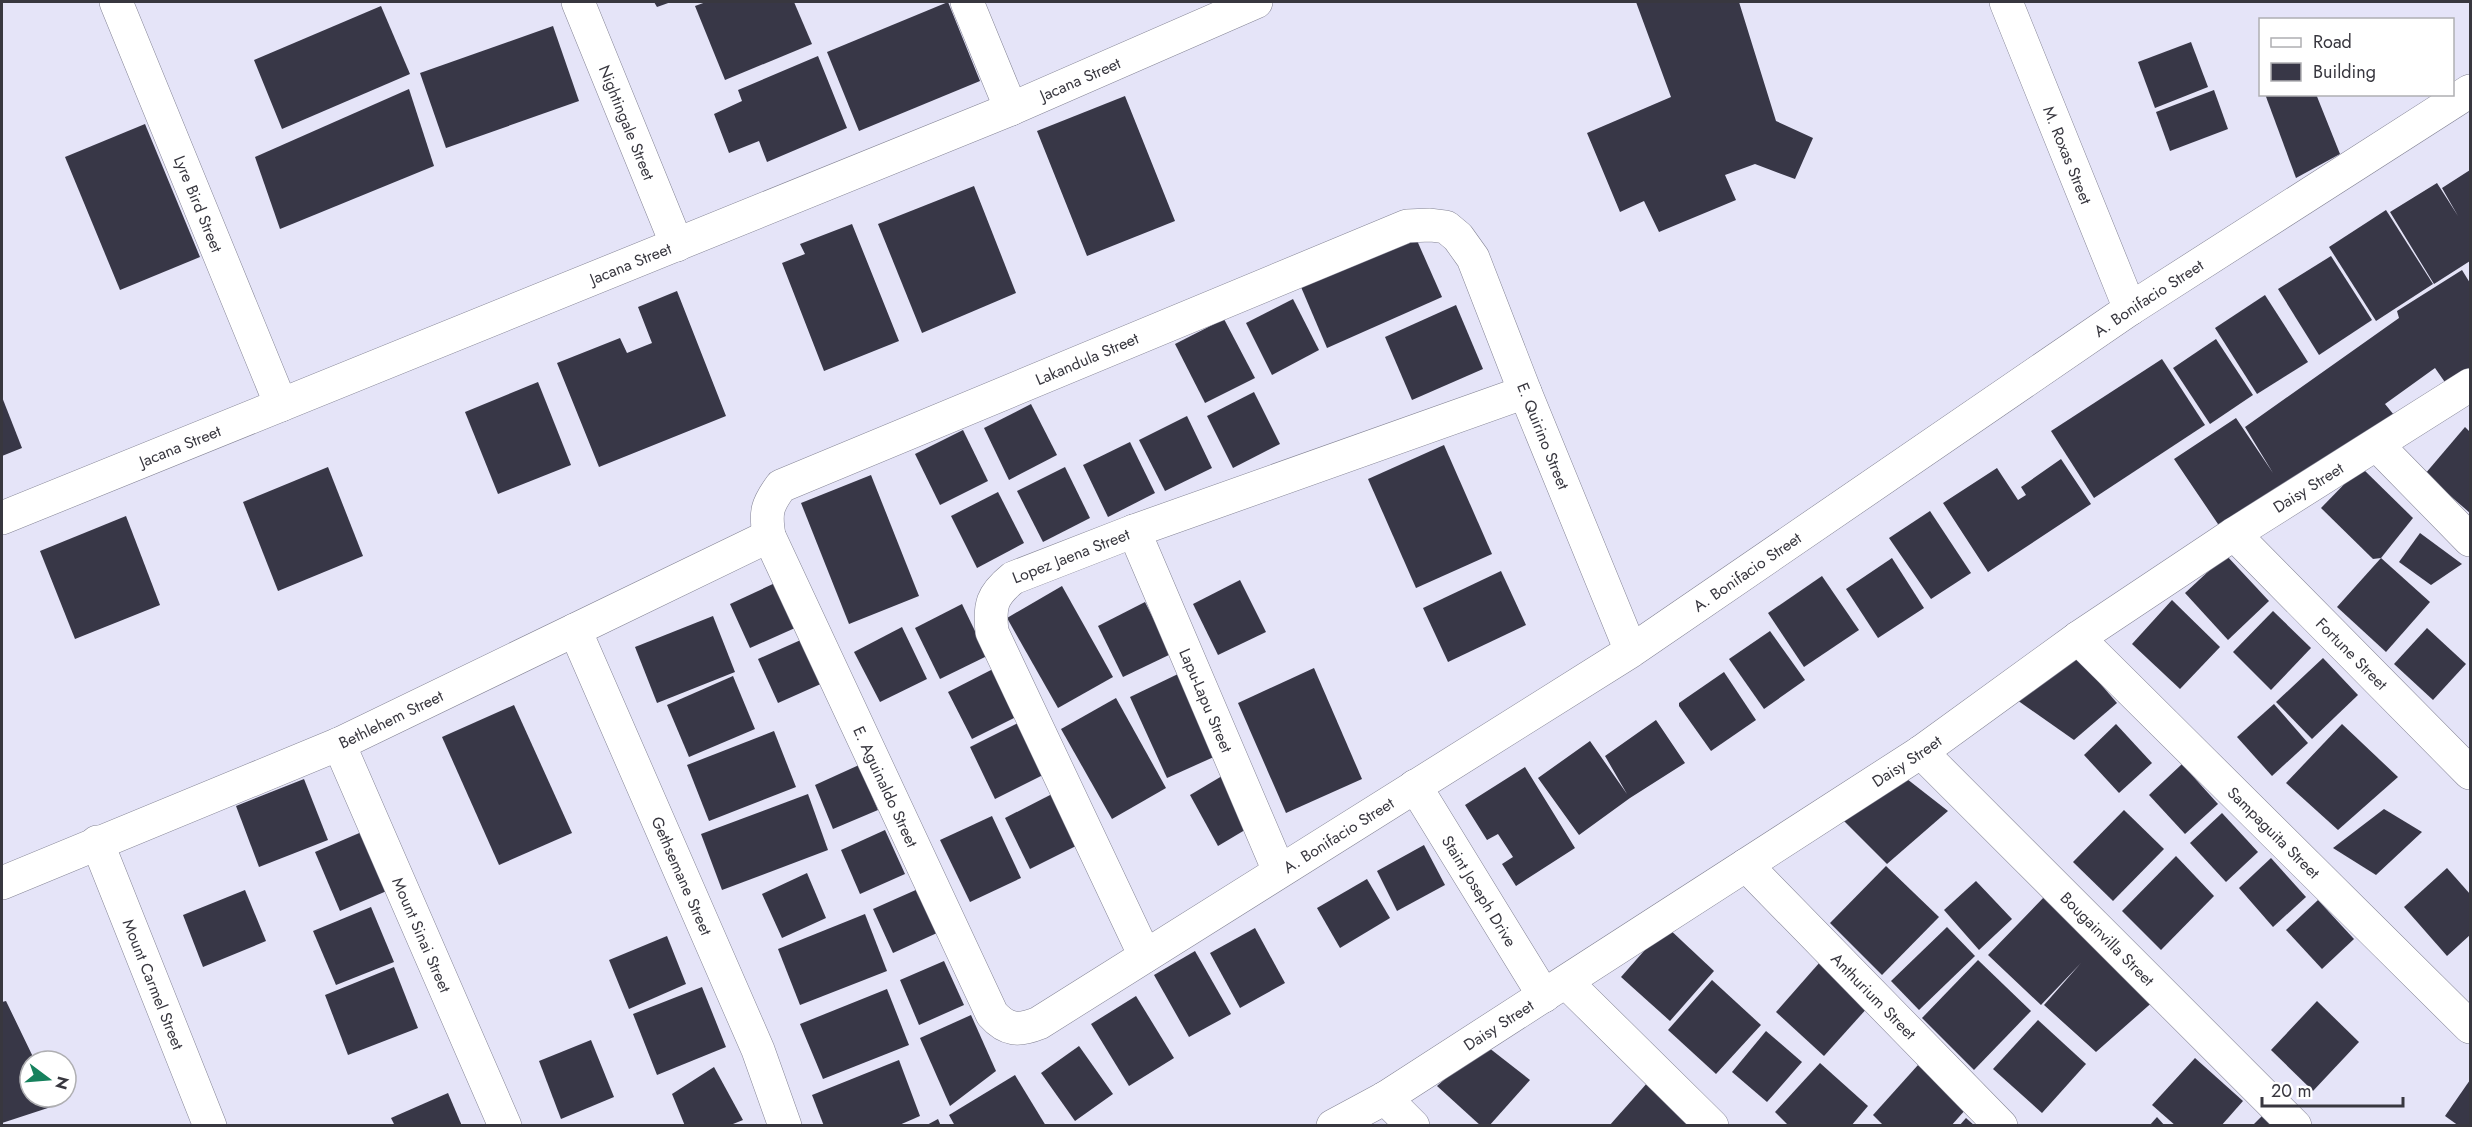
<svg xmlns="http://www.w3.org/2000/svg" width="2472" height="1127" font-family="Jost,sans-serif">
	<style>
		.building { fill: #383747 }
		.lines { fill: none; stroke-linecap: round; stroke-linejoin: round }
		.minor-casing { stroke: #848495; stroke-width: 34 }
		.minor { stroke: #fff; stroke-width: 33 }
		.labels { text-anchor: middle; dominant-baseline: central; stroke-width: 6; stroke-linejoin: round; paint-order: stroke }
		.street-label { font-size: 16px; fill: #38373f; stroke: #fff }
	</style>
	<rect width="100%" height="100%" fill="#e5e4f8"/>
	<!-- building -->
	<g class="building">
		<path d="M654,2H671L657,7Z"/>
		<path d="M706,2H794L812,44L725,80L695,6Z"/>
		<path d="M948,2L980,81L859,131L827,52Z"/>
		<path d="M1636,2H1739L1776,121L1813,138L1795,179L1755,164L1725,175L1736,200L1659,232L1644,201L1620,212L1587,133L1671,97Z"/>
		<path d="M381,6L410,74L282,129L254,60Z"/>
		<path d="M553,26L579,101L446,148L420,73Z"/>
		<path d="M2191,42L2208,87L2155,108L2138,62Z"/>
		<path d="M818,56L847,128L767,162L759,141L729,153L714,114L742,101L738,90Z"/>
		<path d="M409,89L434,166L280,229L255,157Z"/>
		<path d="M2214,90L2228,129L2170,151L2156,112Z"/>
		<path d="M2265,94H2316L2340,154L2296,178Z"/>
		<path d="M1125,96L1175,221L1087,256L1037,131Z"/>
		<path d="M145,124L200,257L120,290L65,157Z"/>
		<path d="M2470,170V261L2434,284L2390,212L2437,183L2458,216L2442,188Z"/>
		<path d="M974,186L1016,293L922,333L878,224Z"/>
		<path d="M2386,210L2433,284L2376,321L2329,247Z"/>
		<path d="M852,224L899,341L824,371L782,263L805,254L800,244Z"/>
		<path d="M1415,236L1442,297L1327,348L1301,287Z"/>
		<path d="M2331,256L2372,320L2319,355L2278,289Z"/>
		<path d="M2462,270L2470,283V373L2449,388L2435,368L2385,404L2394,415L2220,527L2174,459L2236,418L2273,473L2245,427L2399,318L2397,311Z"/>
		<path d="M677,291L726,416L599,467L557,363L620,338L627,353L652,343L638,307Z"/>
		<path d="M2265,295L2308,362L2257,394L2215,328Z"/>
		<path d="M1293,299L1319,350L1272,375L1246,323Z"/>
		<path d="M1456,305L1483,369L1412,400L1385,337Z"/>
		<path d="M1224,319L1255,378L1205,403L1175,344Z"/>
		<path d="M2216,339L2253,395L2210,424L2173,368Z"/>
		<path d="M2162,359L2205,425L2094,498L2051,431Z"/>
		<path d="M538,382L571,465L498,494L465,412Z"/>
		<path d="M1254,392L1280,444L1233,468L1207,416Z"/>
		<path d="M2,397L22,448L2,456Z"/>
		<path d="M1031,404L1057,455L1009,480L984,428Z"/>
		<path d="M1187,416L1212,468L1165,491L1139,440Z"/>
		<path d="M2465,427L2470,432V513L2425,474Z"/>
		<path d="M963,430L988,481L940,505L915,454Z"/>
		<path d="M1130,442L1155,493L1108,517L1083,465Z"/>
		<path d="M1444,445L1492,554L1416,588L1368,479Z"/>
		<path d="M2061,459L2091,504L1988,572L1943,503L1997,468L2018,500L2026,495L2021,487Z"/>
		<path d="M328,467L363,556L278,591L243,502Z"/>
		<path d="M1065,467L1090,518L1043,542L1017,491Z"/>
		<path d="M2361,467L2413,518L2381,558L2373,559L2321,508Z"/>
		<path d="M871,475L919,596L849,624L801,503Z"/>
		<path d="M998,492L1024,543L977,568L951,516Z"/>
		<path d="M1930,511L1971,573L1931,599L1889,538Z"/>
		<path d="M126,516L160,605L75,639L40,551Z"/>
		<path d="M2420,533L2462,564L2431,585L2399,562Z"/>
		<path d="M2226,555L2269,601L2228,640L2185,593Z"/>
		<path d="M1892,558L1924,608L1878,638L1846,589Z"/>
		<path d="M2381,558L2430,602L2386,652L2337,607Z"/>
		<path d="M1501,571L1526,625L1448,662L1423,608Z"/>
		<path d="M1822,576L1859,630L1804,667L1768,613Z"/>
		<path d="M1240,580L1266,632L1218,655L1193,604Z"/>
		<path d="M775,583L795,628L750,648L730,604Z"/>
		<path d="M1062,586L1113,677L1058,708L1007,618Z"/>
		<path d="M2172,600L2220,647L2180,689L2132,644Z"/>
		<path d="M1145,602L1171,654L1123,677L1098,626Z"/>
		<path d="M962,604L987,656L940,679L915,628Z"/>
		<path d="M2273,611L2311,648L2271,690L2233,652Z"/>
		<path d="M713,616L735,672L657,703L635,647Z"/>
		<path d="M902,627L927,679L880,702L854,652Z"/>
		<path d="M2427,628L2466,664L2433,700L2394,664Z"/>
		<path d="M1770,631L1805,680L1764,709L1729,659Z"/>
		<path d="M803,639L823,683L778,703L758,659Z"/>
		<path d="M2074,653L2117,703L2074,740L2017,700Z"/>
		<path d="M2323,658L2358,695L2312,739L2276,702Z"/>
		<path d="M1314,668L1362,779L1286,813L1238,703Z"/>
		<path d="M993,669L1016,717L972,739L948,692Z"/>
		<path d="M1724,672L1756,720L1711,751L1679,706V703Z"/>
		<path d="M1178,674L1216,756L1167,778L1130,697Z"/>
		<path d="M733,676L755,729L689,757L667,705Z"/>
		<path d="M1116,698L1166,788L1112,819L1061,729Z"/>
		<path d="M2274,704L2308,743L2272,776L2237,737Z"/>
		<path d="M514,705L572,833L499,865L442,737Z"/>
		<path d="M1656,720L1685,763L1630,798L1579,835L1538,778L1590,741L1627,794L1605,756Z"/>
		<path d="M1018,723L1043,775L995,799L970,747Z"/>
		<path d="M2116,724L2152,763L2119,793L2084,755Z"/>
		<path d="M2342,724L2398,777L2338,830L2286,783Z"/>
		<path d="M774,731L796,787L709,821L687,765Z"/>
		<path d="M2182,764L2218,804L2185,834L2149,795Z"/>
		<path d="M859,765L878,810L833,829L815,785Z"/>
		<path d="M1525,767L1575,848L1516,886L1502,864L1513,857L1498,834L1487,840L1465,805Z"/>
		<path d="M1222,776L1250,827L1218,846L1190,795Z"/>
		<path d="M304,779L328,840L259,867L236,806Z"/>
		<path d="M1907,779L1948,811L1887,864L1844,821Z"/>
		<path d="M808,794L828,850L722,890L701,834Z"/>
		<path d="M1052,794L1078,845L1030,869L1005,818Z"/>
		<path d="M2384,809L2422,832L2376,875L2333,848Z"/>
		<path d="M2124,810L2164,849L2113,901L2073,862Z"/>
		<path d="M2222,813L2258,852L2226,882L2190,843Z"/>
		<path d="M992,816L1021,878L970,902L940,840Z"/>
		<path d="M885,830L905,874L860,894L841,850Z"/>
		<path d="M364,831L389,890L340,911L315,852Z"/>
		<path d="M1424,845L1445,885L1397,911L1377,871Z"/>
		<path d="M2176,856L2214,896L2161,950L2122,911Z"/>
		<path d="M2271,858L2306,897L2273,927L2239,888Z"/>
		<path d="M1886,866L1939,917L1882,975L1830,923Z"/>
		<path d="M2447,868L2470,894V935L2447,956L2404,907Z"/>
		<path d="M807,873L826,918L782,938L762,894Z"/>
		<path d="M1367,879L1390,918L1340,948L1317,908Z"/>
		<path d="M1976,881L2012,919L1979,950L1944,910Z"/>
		<path d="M918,889L937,933L893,953L873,909Z"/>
		<path d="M245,890L266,941L203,967L183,915Z"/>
		<path d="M2045,896L2156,999L2096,1052L2044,1005L2081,963L2041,1005L1988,955Z"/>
		<path d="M2318,900L2354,939L2322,969L2286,930Z"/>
		<path d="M371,907L394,962L336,985L313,931Z"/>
		<path d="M865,914L887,971L800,1005L778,949Z"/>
		<path d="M1666,926L1714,971L1670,1021L1621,977Z"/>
		<path d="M1947,927L1975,956L1919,1010L1891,981Z"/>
		<path d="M1255,928L1285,983L1240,1008L1210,953Z"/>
		<path d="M667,936L686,984L629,1009L609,960Z"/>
		<path d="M1195,951L1231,1014L1189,1037L1154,975Z"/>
		<path d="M1978,960L2031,1011L1974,1070L1922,1018Z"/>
		<path d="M944,961L964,1005L919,1025L900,980Z"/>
		<path d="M1820,962L1869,1006L1824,1056L1776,1012Z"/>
		<path d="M394,967L418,1028L348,1055L325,995Z"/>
		<path d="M1712,980L1761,1025L1716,1074L1668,1030Z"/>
		<path d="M702,987L726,1047L657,1075L633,1014Z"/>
		<path d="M887,989L909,1045L823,1079L800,1024Z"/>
		<path d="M1136,996L1174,1058L1129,1086L1091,1024Z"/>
		<path d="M6,1001L35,1061H30V1097H53L57,1105L2,1123V1002Z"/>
		<path d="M2317,1001L2359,1042L2313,1091L2271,1050Z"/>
		<path d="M971,1015L996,1071L950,1106L920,1038Z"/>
		<path d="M2038,1020L2086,1064L2042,1113L1993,1069Z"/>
		<path d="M1766,1031L1802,1062L1767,1102L1732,1072Z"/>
		<path d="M591,1040L614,1097L561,1119L539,1061Z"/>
		<path d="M1484,1044L1530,1080L1489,1126H1481L1437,1086Z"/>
		<path d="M1079,1046L1113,1094L1075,1121L1041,1073Z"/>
		<path d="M2195,1058L2243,1101L2221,1126H2176L2152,1105Z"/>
		<path d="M899,1060L920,1116L897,1126H824L812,1095Z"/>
		<path d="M1820,1063L1868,1106L1851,1126H1789L1775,1112Z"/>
		<path d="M1918,1065L1966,1109L1951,1126H1884L1873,1115Z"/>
		<path d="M714,1067L743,1120L728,1126H685L672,1094Z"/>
		<path d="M1015,1075L1046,1126H955L949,1115Z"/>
		<path d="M2470,1080V1126H2459L2445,1116Z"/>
		<path d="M1648,1082L1697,1126H1609Z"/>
		<path d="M448,1093L462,1126H395L391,1118Z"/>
		<path d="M2264,1114L2274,1126H2252Z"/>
		<path d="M2157,1117L2165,1126H2149Z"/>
		<path d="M1966,1118L1975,1126H1959Z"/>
		<path d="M938,1119L941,1126H925Z"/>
	</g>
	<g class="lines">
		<!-- minor casing -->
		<g class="minor-casing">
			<g id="minor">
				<path id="s1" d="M116,2L281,405"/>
				<path id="s2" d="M578,2L677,245"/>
				<path d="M967,2L1011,109"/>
				<path id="s3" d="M2006,2L2130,309"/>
				<path d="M2378,446L2470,540"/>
				<path id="s4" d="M2,518L1011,109L1256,2"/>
				<path id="s5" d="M1134,531L1279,871"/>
				<path id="s6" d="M2234,534L2470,773"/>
				<path id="s7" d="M575,630L758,1050L785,1126"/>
				<path id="s8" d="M2078,638L2470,1027"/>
				<path id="s9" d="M1631,651L1525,392L1473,258L1458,237L1446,227L1430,225L1407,226L781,486C767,505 765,512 769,536L992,1014C1007,1031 1019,1031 1039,1023L1631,651L2130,309L2470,91"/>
				<path id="s10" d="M339,744L505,1126"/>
				<path id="s11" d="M1921,752L2295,1126"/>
				<path id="s12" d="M1415,786L1544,996"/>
				<path id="s13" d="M97,842L210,1126"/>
				<path id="s14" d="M1746,865L2001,1126"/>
				<path id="s15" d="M2,883L339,744L769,536"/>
				<path id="s16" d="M1145,956L992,632C989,605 992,595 1013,578L1134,531L1525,392"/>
				<path d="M1566,982L1712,1126"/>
				<path d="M1385,1098L1413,1126"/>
				<path id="s17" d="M1333,1126L1385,1098L1921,752L2078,638L2234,534L2470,385"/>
			</g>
		</g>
		<!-- minor -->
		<use href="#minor" class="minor"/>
	</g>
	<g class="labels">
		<!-- street labels -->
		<g class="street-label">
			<text stroke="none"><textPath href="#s4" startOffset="1164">Jacana Street</textPath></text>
			<text stroke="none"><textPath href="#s2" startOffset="130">Nightingale Street</textPath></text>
			<text stroke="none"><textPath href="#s3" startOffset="165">M. Roxas Street</textPath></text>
			<text stroke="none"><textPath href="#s1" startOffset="218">Lyre Bird Street</textPath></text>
			<text stroke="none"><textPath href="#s4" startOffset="678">Jacana Street</textPath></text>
			<text stroke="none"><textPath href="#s9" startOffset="3141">A. Bonifacio Street</textPath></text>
			<text transform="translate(1087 359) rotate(-23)">Lakandula Street</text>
			<text transform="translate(1543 436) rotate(68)">E. Quirino Street</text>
			<text stroke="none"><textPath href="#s4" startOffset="192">Jacana Street</textPath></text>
			<text stroke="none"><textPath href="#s17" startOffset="1166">Daisy Street</textPath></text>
			<text stroke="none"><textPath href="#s16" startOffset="482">Lopez Jaena Street</textPath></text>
			<text stroke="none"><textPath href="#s9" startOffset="2655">A. Bonifacio Street</textPath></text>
			<text stroke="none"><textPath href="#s6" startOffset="168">Fortune Street</textPath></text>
			<text stroke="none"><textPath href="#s5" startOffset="184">Lapu-Lapu Street</textPath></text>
			<text stroke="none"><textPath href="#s15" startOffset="422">Bethlehem Street</textPath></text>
			<text stroke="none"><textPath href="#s17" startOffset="680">Daisy Street</textPath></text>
			<text stroke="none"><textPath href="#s9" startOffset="1512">E. Aguinaldo Street</textPath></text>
			<text stroke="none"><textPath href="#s8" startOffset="276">Sampaguita Street</textPath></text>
			<text stroke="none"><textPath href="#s9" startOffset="2169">A. Bonifacio Street</textPath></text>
			<text stroke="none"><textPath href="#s7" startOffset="268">Gethsemane Street</textPath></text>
			<text stroke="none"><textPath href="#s12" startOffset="123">Staint Joseph Drive</textPath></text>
			<text stroke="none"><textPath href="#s10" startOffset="208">Mount Sinai Street</textPath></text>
			<text stroke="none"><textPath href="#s11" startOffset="264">Bougainvilla Street</textPath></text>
			<text stroke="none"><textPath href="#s13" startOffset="153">Mount Carmel Street</textPath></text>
			<text stroke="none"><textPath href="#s14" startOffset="183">Anthurium Street</textPath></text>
			<text stroke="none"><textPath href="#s17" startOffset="194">Daisy Street</textPath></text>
		</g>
	</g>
	<!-- border -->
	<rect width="2472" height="1127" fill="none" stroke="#38373f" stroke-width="6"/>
	<!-- legend -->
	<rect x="2259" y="18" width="195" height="78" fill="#ffffff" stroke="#afafb2" stroke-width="1.5"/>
	<rect x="2271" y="38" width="30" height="9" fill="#ffffff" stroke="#afafb2" stroke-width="1.5"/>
	<text x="2313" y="48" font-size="18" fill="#38373f">Road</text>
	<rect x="2271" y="63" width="30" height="18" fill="#383747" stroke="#afafb2" stroke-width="1.5"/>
	<text x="2313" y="78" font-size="18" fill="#38373f">Building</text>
	<!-- north arrow -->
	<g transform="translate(48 1079) rotate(106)"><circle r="28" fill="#ffffff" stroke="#afafb2" stroke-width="1.5"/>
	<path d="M0-4.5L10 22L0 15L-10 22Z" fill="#16815d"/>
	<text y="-9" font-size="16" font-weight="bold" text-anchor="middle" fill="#38373f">N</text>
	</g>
	<!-- scale -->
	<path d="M2262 1097v9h141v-9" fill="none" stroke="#38373f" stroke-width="3"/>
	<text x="2271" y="1097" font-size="18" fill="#38373f" stroke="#ffffff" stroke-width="4.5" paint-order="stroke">20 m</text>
</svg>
